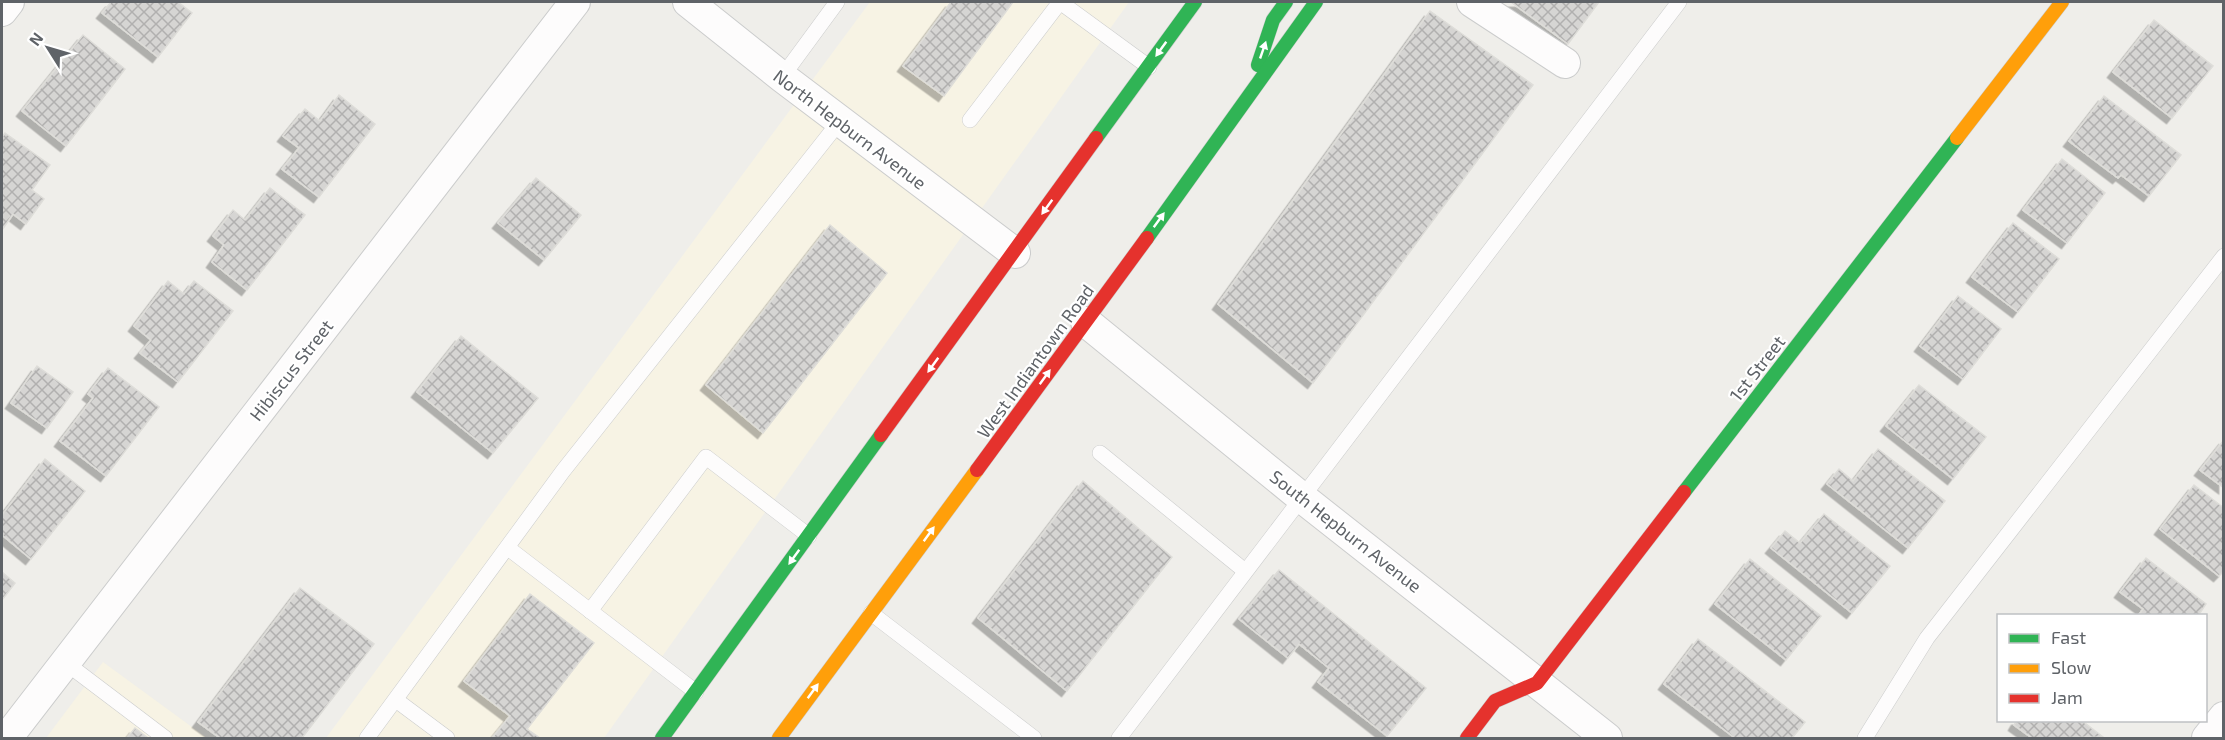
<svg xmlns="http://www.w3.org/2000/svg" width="2225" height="740" font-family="'Exo 2',sans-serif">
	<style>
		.commercial { fill: #f7f3e4 }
		.building { fill: url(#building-cross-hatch); stroke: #deddd9; stroke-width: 1.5; filter: url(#shadow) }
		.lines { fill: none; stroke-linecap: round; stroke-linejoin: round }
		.lane-casing { stroke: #cbcccc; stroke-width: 16 }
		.street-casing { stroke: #cbcccc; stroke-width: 32 }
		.fast-casing { stroke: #cacacb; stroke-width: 15 }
		.slow-casing { stroke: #cacacb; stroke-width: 15 }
		.jam-casing { stroke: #cacacb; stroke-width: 15 }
		.lane { stroke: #fdfcfc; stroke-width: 15 }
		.street { stroke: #fdfcfc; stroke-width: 30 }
		.fast { stroke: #30b455; stroke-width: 14 }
		.slow { stroke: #ff9f0a; stroke-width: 14 }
		.jam { stroke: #e5322d; stroke-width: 14 }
		.oneway { fill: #fff }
		.labels { text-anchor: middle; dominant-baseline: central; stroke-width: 4.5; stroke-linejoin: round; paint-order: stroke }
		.street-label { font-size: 18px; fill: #5f6368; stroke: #fff }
	</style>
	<defs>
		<pattern id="building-cross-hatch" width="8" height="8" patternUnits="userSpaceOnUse" patternTransform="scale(1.5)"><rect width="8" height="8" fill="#d6d5d3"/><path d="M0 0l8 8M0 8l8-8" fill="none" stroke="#b1b0af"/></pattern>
		<filter id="shadow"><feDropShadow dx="-5.5" dy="5.5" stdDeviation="0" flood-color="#0004"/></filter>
	</defs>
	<rect width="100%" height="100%" fill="#efeeea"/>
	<!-- commercial -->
	<g class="commercial">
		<path d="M870,2H1129L604,738H326Z"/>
		<path d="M103,662L207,738H46Z"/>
	</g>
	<!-- building -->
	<g class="building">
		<path d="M111,2H178L192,13L158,57L102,13Z"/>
		<path d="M951,2H1013L944,96L903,66Z"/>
		<path d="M1511,2H1599L1568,44Z"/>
		<path d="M1430,11L1533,85L1313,383L1218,304Z"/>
		<path d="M2154,20L2213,66L2172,118L2113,72Z"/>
		<path d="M83,35L125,69L66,146L22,111Z"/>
		<path d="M339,95L375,124L319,197L282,169L299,148L283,136L305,109L320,121Z"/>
		<path d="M2104,96L2181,155L2149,196L2121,175L2118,178L2069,141Z"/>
		<path d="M5,133L50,165L32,190L44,199L26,224L13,214L2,230V137Z"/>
		<path d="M2062,159L2105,193L2067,243L2023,210Z"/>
		<path d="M536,178L581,215L544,260L498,223Z"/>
		<path d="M270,188L305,215L247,290L212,262L224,245L213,236L233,210L245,220Z"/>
		<path d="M2013,223L2059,259L2018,312L1972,277Z"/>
		<path d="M830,225L887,273L763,433L706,385Z"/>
		<path d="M168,281L184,294L194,281L233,311L178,382L140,353L151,340L134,326Z"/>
		<path d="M1958,296L2001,329L1963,379L1920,346Z"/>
		<path d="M461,336L538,398L493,453L417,392Z"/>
		<path d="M37,366L73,392L47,428L11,403Z"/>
		<path d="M108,368L159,407L106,476L60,441L93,398L88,394Z"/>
		<path d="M1919,385L1986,437L1953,479L1886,426Z"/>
		<path d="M2224,440V488L2200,470Z"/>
		<path d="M1878,449L1945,501L1908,548L1827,484L1839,469L1853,481Z"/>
		<path d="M45,459L85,491L31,559L2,535V515Z"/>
		<path d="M1083,481L1172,557L1067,691L978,618Z"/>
		<path d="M2194,485L2224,508V571L2219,576L2160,529Z"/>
		<path d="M1824,514L1890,566L1852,613L1771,548L1785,531L1800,543Z"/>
		<path d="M2146,558L2206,604L2198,616H2138L2143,609L2120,592Z"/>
		<path d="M1750,559L1821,616L1786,660L1715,604Z"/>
		<path d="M1279,570L1426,688L1387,736L1318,682L1329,668L1299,644L1288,658L1239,619Z"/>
		<path d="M2,572L15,583L2,600Z"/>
		<path d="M300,588L374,644L302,738H220L198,722Z"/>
		<path d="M530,594L594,643L527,729L540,738H492L510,716L464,681Z"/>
		<path d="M1698,639L1805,722L1792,738H1735L1664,684Z"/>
		<path d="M2017,720H2081L2103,737L2032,738L2014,725Z"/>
		<path d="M135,728L148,738H127Z"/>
	</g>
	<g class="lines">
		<!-- lane casing -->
		<g class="lane-casing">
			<g id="lane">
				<path d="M1060,2L1149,67"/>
				<path d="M782,77L837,2"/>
				<path d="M970,120L1060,2"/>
				<path d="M1100,453L1245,571"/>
				<path d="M508,548L696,692"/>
				<path d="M590,611L706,457L809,536"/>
				<path d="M871,613L1034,738"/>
				<path d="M66,663L165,738"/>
				<path d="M396,700L447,738"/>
				<path d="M367,738L563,471L840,121"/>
				<path d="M1119,738L1679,2"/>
				<path d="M1865,738L1927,638L2224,256"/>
			</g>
		</g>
		<!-- street casing -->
		<g class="street-casing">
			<g id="street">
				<path d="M688,2L782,77L1015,253"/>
				<path d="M1472,2L1565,63"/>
				<path d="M2,11L9,2"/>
				<path d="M1086,322L1301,497L1607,738"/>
				<path d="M7,738L575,2"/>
				<path d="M2207,738L2224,717"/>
			</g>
		</g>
		<!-- fast casing -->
		<g class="fast-casing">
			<g id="fast">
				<path d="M1258,65L1273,20L1286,2"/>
				<path d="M1096,138L1195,2"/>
				<path d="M1147,238L1316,2"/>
				<path d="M1684,492L1957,138"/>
				<path d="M662,738L881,435"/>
			</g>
		</g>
		<!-- slow casing -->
		<g class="slow-casing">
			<g id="slow">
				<path d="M1957,138L2062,2"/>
				<path d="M779,738L977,470"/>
			</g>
		</g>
		<!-- jam casing -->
		<g class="jam-casing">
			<g id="jam">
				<path d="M881,435L1096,138"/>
				<path d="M977,470L1147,238"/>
				<path d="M1467,738L1495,701L1537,683L1684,492"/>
			</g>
		</g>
		<!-- lane -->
		<use href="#lane" class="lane"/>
		<!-- street -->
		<use href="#street" class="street"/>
		<!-- fast -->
		<use href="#fast" class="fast"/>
		<!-- slow -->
		<use href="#slow" class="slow"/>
		<!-- jam -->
		<use href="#jam" class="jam"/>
	</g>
	<!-- one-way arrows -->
	<defs><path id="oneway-solid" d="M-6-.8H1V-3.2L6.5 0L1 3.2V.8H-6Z" transform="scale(1.5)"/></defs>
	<g class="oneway">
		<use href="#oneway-solid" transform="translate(1161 49) rotate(126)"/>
		<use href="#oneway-solid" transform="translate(1263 50) rotate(-71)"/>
		<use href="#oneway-solid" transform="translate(1047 207) rotate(126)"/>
		<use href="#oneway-solid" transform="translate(1159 220) rotate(-54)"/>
		<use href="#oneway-solid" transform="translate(933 365) rotate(126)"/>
		<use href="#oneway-solid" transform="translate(1045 377) rotate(-54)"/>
		<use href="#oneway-solid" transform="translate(929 534) rotate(-54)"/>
		<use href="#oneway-solid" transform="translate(794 557) rotate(126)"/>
		<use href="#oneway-solid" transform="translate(813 691) rotate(-54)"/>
	</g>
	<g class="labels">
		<!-- street labels -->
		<g class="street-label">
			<text transform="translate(850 129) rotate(37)">North Hepburn Avenue</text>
			<text transform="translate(1035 361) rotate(-54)">West Indiantown Road</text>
			<text transform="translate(1757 368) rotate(-52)">1st Street</text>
			<text transform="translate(291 370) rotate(-52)">Hibiscus Street</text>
			<text transform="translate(1346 531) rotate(38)">South Hepburn Avenue</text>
		</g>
	</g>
	<!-- border -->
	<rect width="2225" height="740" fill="none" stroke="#5f6368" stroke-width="6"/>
	<!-- legend -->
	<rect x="1997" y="614" width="210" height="108" fill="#ffffff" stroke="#bfc1c3" stroke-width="1.5"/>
	<rect x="2009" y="634" width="30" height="9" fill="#30b455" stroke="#bfc1c3" stroke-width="1.5"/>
	<text x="2051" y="644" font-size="18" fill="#5f6368">Fast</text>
	<rect x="2009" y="664" width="30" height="9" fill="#ff9f0a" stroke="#bfc1c3" stroke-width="1.5"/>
	<text x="2051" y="674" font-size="18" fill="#5f6368">Slow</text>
	<rect x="2009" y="694" width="30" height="9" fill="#e5322d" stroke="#bfc1c3" stroke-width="1.5"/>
	<text x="2051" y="704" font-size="18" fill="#5f6368">Jam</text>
	<!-- north arrow -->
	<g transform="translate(48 48) rotate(307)" stroke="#ffffff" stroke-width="4.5" paint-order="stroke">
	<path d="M0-4.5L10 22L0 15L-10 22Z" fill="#5f6368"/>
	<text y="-9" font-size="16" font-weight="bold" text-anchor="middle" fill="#5f6368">N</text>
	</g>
</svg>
